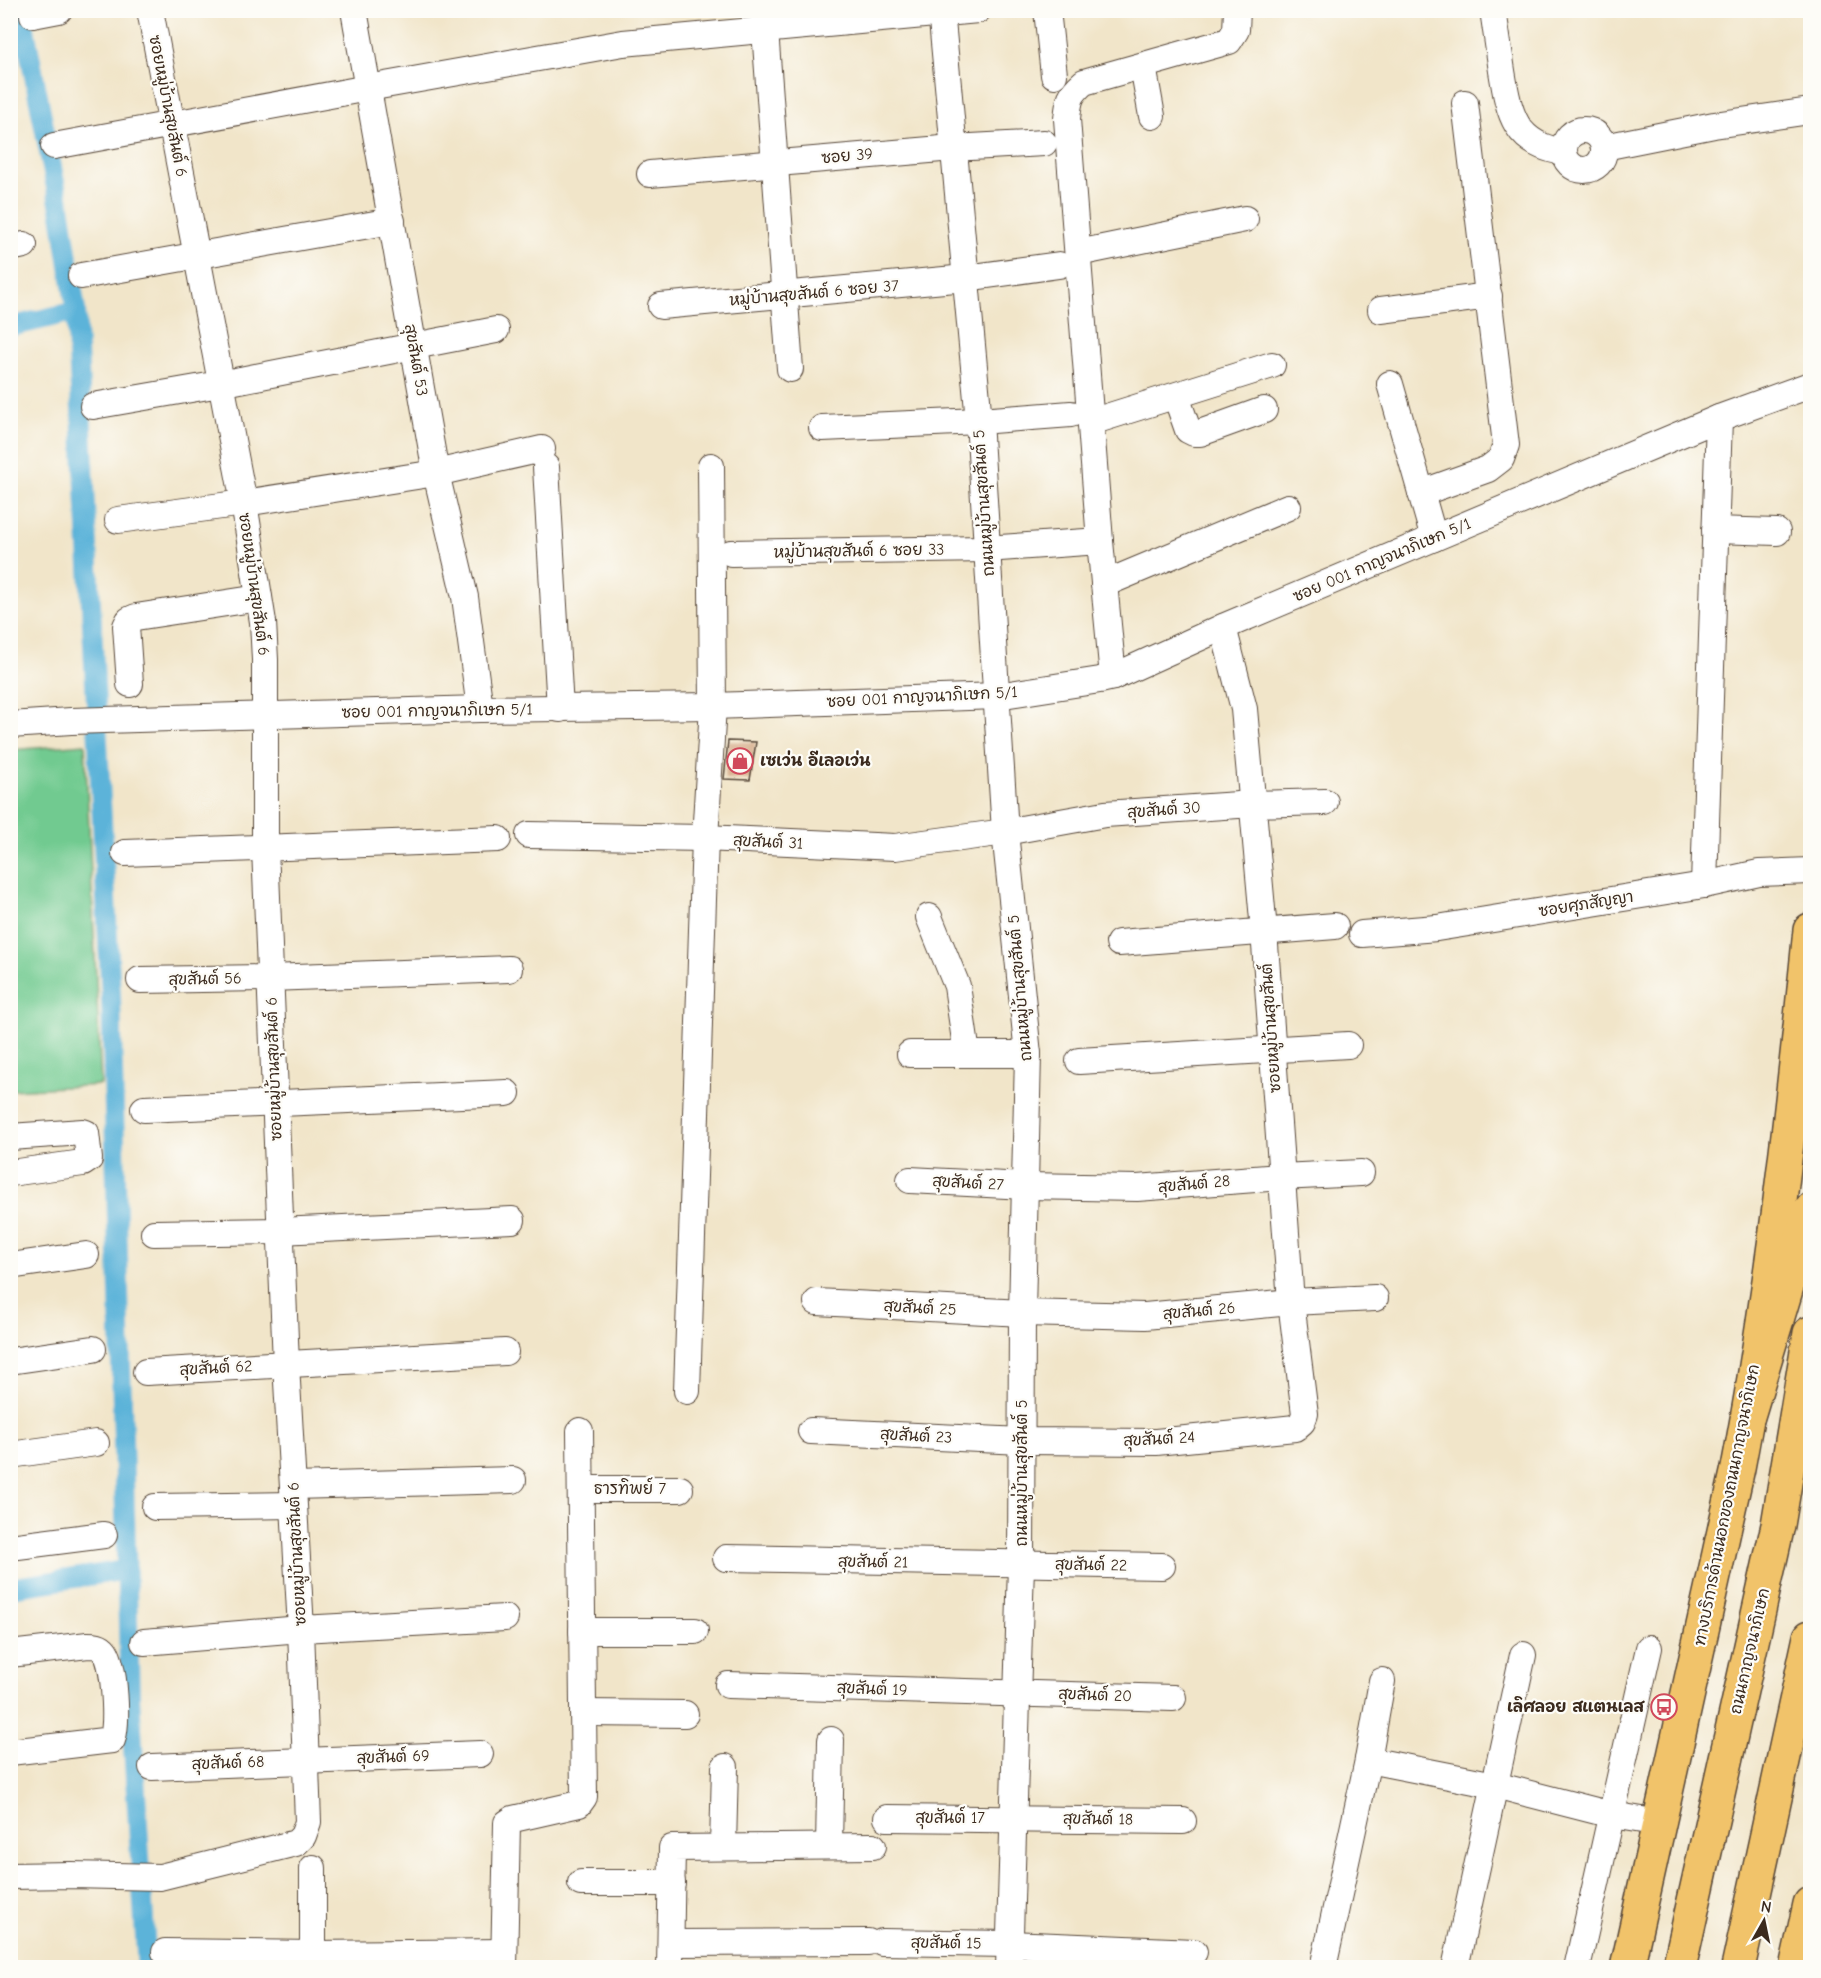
<svg xmlns="http://www.w3.org/2000/svg" width="1821" height="1978" font-family="'Comic Neue','Playpen Sans Thai',sans-serif">
	<style>
		.green { fill: #71ca90; stroke: #567a57; stroke-width: 1.5 }
		.lines { fill: none; stroke-linecap: round; stroke-linejoin: round }
		.canal { stroke: #5cb3d9; stroke-width: 20 }
		.building { fill: #d3a681 }
		.minor-casing { stroke: #564638; stroke-width: 28 }
		.major-casing { stroke: #564638; stroke-width: 36 }
		.highway-casing { stroke: #564638; stroke-width: 36 }
		.minor { stroke: #fff; stroke-width: 26 }
		.major { stroke: #f1c36a; stroke-width: 33 }
		.highway { stroke: #f1c36a; stroke-width: 33 }
		.labels { text-anchor: middle; dominant-baseline: central; stroke-width: 4.5; stroke-linejoin: round; paint-order: stroke }
		.street-label { font-size: 16px; fill: #3b2a1e; stroke: #fdfcf7 }
		.poi-label { font-size: 16px; font-weight: bold; fill: #3b2a1e; stroke: #fdfcf7; text-anchor: start }
	</style>
	<rect width="100%" height="100%" fill="#fdfcf7"/>
	<filter id="ink" filterUnits="userSpaceOnUse"><feTurbulence type="fractalNoise" baseFrequency=".0167" numOctaves="2"/><feDisplacementMap in="SourceGraphic" scale="12" xChannelSelector="R" yChannelSelector="G"/><feConvolveMatrix kernelMatrix="1 2 1 2 8 2 1 2 1" color-interpolation-filters="sRGB"/></filter>
	<filter id="wash" filterUnits="userSpaceOnUse"><feTurbulence type="fractalNoise" baseFrequency=".008" numOctaves="4" result="noise"/><feDisplacementMap in="SourceGraphic" scale="24" xChannelSelector="R" yChannelSelector="G"/><feGaussianBlur stdDeviation="1.35" result="paint"/><feColorMatrix in="noise" values="0 0 0 0 0 0 0 0 0 0 0 0 0 0 0 0 0 1.4 0 .05"/><feComposite in="paint" operator="in"/></filter>
	<g filter="url(#wash)">
		<rect width="100%" height="100%" fill="#f1e5c9"/>
		<!-- green -->
		<path class="green" d="M85,744L101,1085L11,1090V750Z"/>
		<g class="lines">
			<!-- canal -->
			<g class="canal">
				<path d="M21,10L61,213L76,311L111,997L130,1698L147,1968"/>
				<path d="M10,327L76,311"/>
				<path d="M10,1588L126,1570"/>
			</g>
		</g>
		<g id="blocks">
			<!-- building -->
			<path class="building" d="M728,741L756,742L750,780L724,779Z"/>
		</g>
	</g>
	<g filter="url(#ink)">
		<use href="#blocks" fill-opacity="0" stroke="#564638" stroke-width="1.5"/>
		<g class="lines">
			<!-- minor casing -->
			<g class="minor-casing">
				<g id="minor">
					<path d="M354,10L436,473L465,597L480,709"/>
					<path d="M941,10L979,421L1005,832L1028,1054L1022,1313L1021,1565L1009,1968"/>
					<path d="M1047,10L1054,75"/>
					<path d="M1493,10C1496,31 1499,51 1502,71C1509,114 1515,145 1564,152"/>
					<path d="M33,15L59,10"/>
					<path d="M765,30L790,369"/>
					<path d="M1143,66L1152,116"/>
					<circle cx="1584" cy="150" r="20"/>
					<path d="M54,146L368,88L623,43L978,10"/>
					<path d="M1604,147L1714,125L1810,111"/>
					<path d="M650,174L953,148L1044,143"/>
					<path d="M10,248L24,245"/>
					<path d="M1078,253L1245,219"/>
					<path d="M81,276L392,221"/>
					<path d="M661,306L966,278L1059,265"/>
					<path d="M1381,310L1489,296"/>
					<path d="M1390,384L1434,538"/>
					<path d="M1176,396L1188,430L1194,433H1200L1264,410"/>
					<path d="M93,406L220,384L496,330"/>
					<path d="M1091,422L1272,365"/>
					<path d="M822,428L979,421L1071,414"/>
					<path d="M546,467L560,709"/>
					<path d="M1421,493L1488,469L1501,459L1506,445L1465,103"/>
					<path d="M118,520L244,503L436,473L542,449"/>
					<path d="M1715,530L1777,532"/>
					<path d="M731,553L986,549L1100,541"/>
					<path d="M1104,584L1288,507"/>
					<path d="M1113,677L1100,541L1067,119C1069,100 1069,95 1084,82L1229,41L1236,30L1237,10"/>
					<path d="M130,684L126,626L129,620L136,617L259,598"/>
					<path d="M10,725L71,721L480,709L713,706L997,696L1100,680L1113,677L1223,627L1719,418L1810,385"/>
					<path d="M529,835L705,838L895,847L1005,832L1105,814L1253,804L1325,802"/>
					<path d="M125,853L498,839"/>
					<path d="M1704,885L1719,418"/>
					<path d="M929,917L957,986L967,1054"/>
					<path d="M1362,934L1437,928L1704,885L1759,873L1810,871"/>
					<path d="M1119,943L1335,926"/>
					<path d="M140,980L270,978L509,969"/>
					<path d="M910,1054H1028"/>
					<path d="M1079,1061L1348,1045"/>
					<path d="M144,1109L507,1093"/>
					<path d="M10,1137L83,1132L86,1133L89,1159L83,1163L10,1173"/>
					<path d="M910,1180L1026,1186L1137,1188L1281,1177L1361,1173"/>
					<path d="M154,1233L280,1231L512,1220"/>
					<path d="M10,1266L86,1255"/>
					<path d="M817,1302L1022,1313L1145,1316L1291,1302L1375,1298"/>
					<path d="M10,1361L93,1349"/>
					<path d="M146,1372L505,1352"/>
					<path d="M687,1391L705,838L713,706L711,466"/>
					<path d="M811,1431L1022,1441L1156,1442L1295,1428L1302,1422L1305,1414L1291,1302L1264,931L1244,709L1223,627"/>
					<path d="M10,1455L96,1443"/>
					<path d="M294,1486L513,1480"/>
					<path d="M581,1489H680"/>
					<path d="M155,1507L293,1505"/>
					<path d="M10,1547L104,1535"/>
					<path d="M726,1558L1162,1566"/>
					<path d="M582,1631H695"/>
					<path d="M144,1642L301,1629L505,1618"/>
					<path d="M10,1654L88,1645C95,1645 101,1645 105,1651C115,1666 118,1724 112,1740L10,1752"/>
					<path d="M728,1685L1173,1698"/>
					<path d="M583,1713L685,1714"/>
					<path d="M1368,1760L1495,1785L1612,1815L1660,1823"/>
					<path d="M152,1767L480,1754"/>
					<path d="M887,1818L1183,1821"/>
					<path d="M829,1846L831,1740"/>
					<path d="M723,1847L725,1767"/>
					<path d="M313,1868V1954"/>
					<path d="M10,1876L71,1875L160,1877L296,1843L303,1836L308,1822L301,1629L286,1364L265,848V660L263,622L244,503L150,10"/>
					<path d="M581,1883H672"/>
					<path d="M882,1942L1010,1944L1194,1952"/>
					<path d="M671,1943L868,1942"/>
					<path d="M165,1952L313,1954L504,1952"/>
					<path d="M504,1968L507,1823L513,1819L579,1804L584,1797L580,1431"/>
					<path d="M670,1968L672,1848L873,1846"/>
					<path d="M1323,1968L1368,1760L1382,1681"/>
					<path d="M1455,1968L1523,1655"/>
					<path d="M1577,1968L1649,1648"/>
				</g>
			</g>
			<!-- major casing -->
			<g class="major-casing">
				<g id="major">
					<path d="M1627,1968L1738,1468C1772,1290 1792,1110 1810,930"/>
					<path d="M1796,1968L1810,1904"/>
				</g>
			</g>
			<!-- highway casing -->
			<g class="highway-casing">
				<g id="highway">
					<path d="M1748,1416L1810,1210"/>
					<path d="M1679,1968L1778,1525L1810,1333"/>
					<path d="M1738,1968L1810,1637"/>
				</g>
			</g>
			<!-- minor -->
			<use href="#minor" class="minor"/>
			<!-- major -->
			<use href="#major" class="major"/>
			<!-- highway -->
			<use href="#highway" class="highway"/>
		</g>
	</g>
	<!-- icons -->
	<defs>
		<g id="shop-ring" transform="scale(1.35)"><circle r="9.5" fill="#fdfcf7" stroke="#d1495b" stroke-width="1.5"/><path d="M-5-2.5h2.3a2.7 3.5 0 0 1 5.4 0H5L5.5 6h-11ZM-1.5-2.5h3a1.5 2.3 0 0 0-3 0Z" fill="#d1495b"/></g>
		<g id="bus-ring" transform="scale(1.35)"><circle r="9.5" fill="#fdfcf7" stroke="#d1495b" stroke-width="1.5"/><path d="M-5-6H5V4H4V6H2V4H-2V6H-4V4H-5ZM-3.5-4V0h7V-4ZM-3.5 1.2v1.5H-2V1.2ZM2 1.2v1.5H3.5V1.2Z" fill="#d1495b"/></g>
	</defs>
	<g fill-rule="evenodd">
		<use href="#shop-ring" x="740" y="761"/>
		<use href="#bus-ring" x="1664" y="1707"/>
	</g>
	<g class="labels">
		<!-- street labels -->
		<g class="street-label">
			<text transform="translate(168 106) rotate(79)">ซอยหมู่บ้านสุขสันต์ 6</text>
			<text transform="translate(847 156) rotate(-5)">ซอย 39</text>
			<text transform="translate(814 293) rotate(-5)">หมู่บ้านสุขสันต์ 6 ซอย 37</text>
			<text transform="translate(416 360) rotate(80)">สุขสันต์ 53</text>
			<text transform="translate(984 503) rotate(-94)">ถนนหมู่บ้านสุขสันต์ 5</text>
			<text transform="translate(859 551) rotate(-1)">หมู่บ้านสุขสันต์ 6 ซอย 33</text>
			<text transform="translate(1382 560) rotate(-23)">ซอย 001 กาญจนาภิเษก 5/1</text>
			<text transform="translate(254 584) rotate(82)">ซอยหมู่บ้านสุขสันต์ 6</text>
			<text transform="translate(922 697) rotate(-3)">ซอย 001 กาญจนาภิเษก 5/1</text>
			<text transform="translate(437 711) rotate(-1)">ซอย 001 กาญจนาภิเษก 5/1</text>
			<text transform="translate(1164 810) rotate(-4)">สุขสันต์ 30</text>
			<text transform="translate(768 842) rotate(3)">สุขสันต์ 31</text>
			<text transform="translate(1586 904) rotate(-9)">ซอยศุภสัญญา</text>
			<text transform="translate(205 979) rotate(-1)">สุขสันต์ 56</text>
			<text transform="translate(1020 988) rotate(-95)">ถนนหมู่บ้านสุขสันต์ 5</text>
			<text transform="translate(1271 1028) rotate(-94)">ซอยหมู่บ้านสุขสันต์</text>
			<text transform="translate(274 1069) rotate(-92)">ซอยหมู่บ้านสุขสันต์ 6</text>
			<text transform="translate(968 1183) rotate(3)">สุขสันต์ 27</text>
			<text transform="translate(1194 1184) rotate(-5)">สุขสันต์ 28</text>
			<text transform="translate(920 1308) rotate(3)">สุขสันต์ 25</text>
			<text transform="translate(1199 1311) rotate(-5)">สุขสันต์ 26</text>
			<text transform="translate(216 1368) rotate(-3)">สุขสันต์ 62</text>
			<text transform="translate(916 1436) rotate(3)">สุขสันต์ 23</text>
			<text transform="translate(1159 1439) rotate(-3)">สุขสันต์ 24</text>
			<text transform="translate(1022 1473) rotate(-90)">ถนนหมู่บ้านสุขสันต์ 5</text>
			<text x="630" y="1489">ธารทิพย์ 7</text>
			<text transform="translate(1727 1505) rotate(-79)">ทางบริการด้านนอกของถนนกาญจนาภิเษก</text>
			<text transform="translate(297 1554) rotate(-93)">ซอยหมู่บ้านสุขสันต์ 6</text>
			<text transform="translate(873 1562) rotate(1)">สุขสันต์ 21</text>
			<text transform="translate(1091 1565) rotate(1)">สุขสันต์ 22</text>
			<text transform="translate(1750 1651) rotate(-77)">ถนนกาญจนาภิเษก</text>
			<text transform="translate(872 1689) rotate(2)">สุขสันต์ 19</text>
			<text transform="translate(1095 1695) rotate(2)">สุขสันต์ 20</text>
			<text transform="translate(393 1757) rotate(-2)">สุขสันต์ 69</text>
			<text transform="translate(228 1763) rotate(-2)">สุขสันต์ 68</text>
			<text x="950" y="1818">สุขสันต์ 17</text>
			<text transform="translate(1098 1819) rotate(1)">สุขสันต์ 18</text>
			<text transform="translate(946 1943) rotate(1)">สุขสันต์ 15</text>
		</g>
		<!-- poi labels -->
		<g class="poi-label">
			<text x="760" y="761">เซเว่น อีเลอเว่น</text>
			<text x="1644" y="1707" text-anchor="end">เลิศลอย สแตนเลส</text>
		</g>
	</g>
	<!-- margin -->
	<rect width="1821" height="1978" fill="none" stroke="#fdfcf7" stroke-width="36"/>
	<!-- north arrow -->
	<g transform="translate(1764 1921) rotate(9)" stroke="#fdfcf7" stroke-width="4.5" paint-order="stroke">
	<path d="M0-4.5L10 22L0 15L-10 22Z" fill="#3b2a1e"/>
	<text y="-9" font-size="16" font-weight="bold" text-anchor="middle" fill="#3b2a1e">N</text>
	</g>
</svg>
